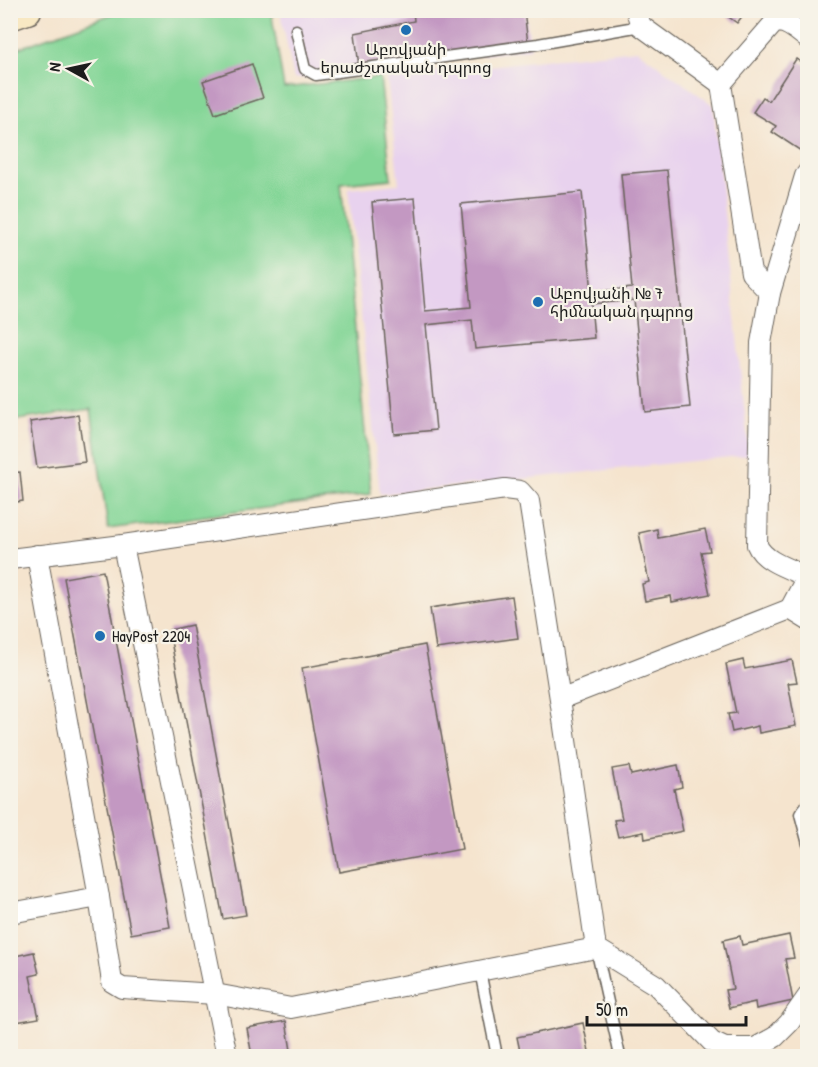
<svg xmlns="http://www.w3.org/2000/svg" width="818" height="1067" font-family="'Patrick Hand','Noto Sans Armenian',sans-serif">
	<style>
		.built { fill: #e8d2ee }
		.green { fill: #84d697; stroke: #50795a; stroke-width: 1.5 }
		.building { fill: #c398c2 }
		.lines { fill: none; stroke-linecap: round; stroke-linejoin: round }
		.lane-casing { stroke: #68625a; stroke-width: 13 }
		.street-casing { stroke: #68625a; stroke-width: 22 }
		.secondary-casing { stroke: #68625a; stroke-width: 31 }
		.lane { stroke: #fff; stroke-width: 10 }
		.street { stroke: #fff; stroke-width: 20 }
		.secondary { stroke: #f8e8c3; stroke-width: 28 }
		.poi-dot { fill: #1f6fb2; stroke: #f7f3e8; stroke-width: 2 }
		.labels { text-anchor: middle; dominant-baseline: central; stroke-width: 4.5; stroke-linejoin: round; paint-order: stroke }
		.poi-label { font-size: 16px; fill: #1c1c1c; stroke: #f7f3e8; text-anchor: start }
	</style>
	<rect width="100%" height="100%" fill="#f7f3e8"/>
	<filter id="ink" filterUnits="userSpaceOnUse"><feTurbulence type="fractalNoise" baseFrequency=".0167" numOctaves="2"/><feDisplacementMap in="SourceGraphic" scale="12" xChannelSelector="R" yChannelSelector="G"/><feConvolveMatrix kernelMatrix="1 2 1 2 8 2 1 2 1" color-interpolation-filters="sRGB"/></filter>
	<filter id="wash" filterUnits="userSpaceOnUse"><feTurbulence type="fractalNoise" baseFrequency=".008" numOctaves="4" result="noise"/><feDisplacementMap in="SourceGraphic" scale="24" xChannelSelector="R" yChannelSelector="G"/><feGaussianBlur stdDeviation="1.35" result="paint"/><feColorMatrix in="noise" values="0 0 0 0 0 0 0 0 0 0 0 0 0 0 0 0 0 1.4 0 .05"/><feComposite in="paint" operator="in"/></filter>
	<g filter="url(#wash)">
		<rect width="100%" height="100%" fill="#f5e4ce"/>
		<!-- built -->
		<g class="built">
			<path d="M280,11H525L531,49L294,79Z"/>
			<path d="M637,50L713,105L749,455L380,494L348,189L399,184L387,77Z"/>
		</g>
		<!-- green -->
		<path class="green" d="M120,11H271L284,88L380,77L391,179L341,184L371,494L108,529L91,409L11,421V51Z"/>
		<g id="blocks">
			<!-- building -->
			<g class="building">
				<path d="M413,10H524L528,44L359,67L355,33L414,21Z"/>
				<path d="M719,10H747L737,23Z"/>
				<path d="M796,59L808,66L806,76L808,77V147L804,153L772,132L776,126L753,112L763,97L769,101Z"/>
				<path d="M252,64L263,98L215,114L203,81Z"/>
				<path d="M667,170L690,407L645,412L634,300L591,304L594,338L475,349L472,320L426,325L436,430L394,434L372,202L415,198L425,311L471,307L461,204L582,192L592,292L632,288L621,174Z"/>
				<path d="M78,415L85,462L37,468L30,422Z"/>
				<path d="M20,472L23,501L10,503V473Z"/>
				<path d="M657,529L658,538L705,529L710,551L701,552L710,594L672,602L671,596L645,601L642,584L649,582L639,533Z"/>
				<path d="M103,571L170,927L131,934L64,578Z"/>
				<path d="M512,596L518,638L436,649L430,608Z"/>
				<path d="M192,625L246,915L223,919L169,630Z"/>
				<path d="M425,645L462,849L339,872L302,668Z"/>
				<path d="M743,660L745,669L792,660L797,682L788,683L796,726L759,733L758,726L732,732L728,714L736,713L726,664Z"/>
				<path d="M678,765L682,787L674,789L683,831L645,839L644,832L618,837L614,820L622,819L612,769L629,766L631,775Z"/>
				<path d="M789,935L794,958L785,959L793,1001L756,1009L755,1002L729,1008L725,990L733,989L723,940L740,936L742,945Z"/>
				<path d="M34,952L39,974L30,976L39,1018L10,1023V957Z"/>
				<path d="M286,1021L292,1056H252L247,1028Z"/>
				<path d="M583,1023L590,1056H521L517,1037Z"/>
			</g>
		</g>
	</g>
	<g filter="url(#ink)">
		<use href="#blocks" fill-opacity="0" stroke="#68625a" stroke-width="1.5"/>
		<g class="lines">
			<!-- lane casing -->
			<g class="lane-casing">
				<g id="lane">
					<path d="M296,30L305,69L316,75L538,44L641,26"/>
					<path d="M808,803L800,814L808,844"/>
					<path d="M596,948L620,1056"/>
					<path d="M480,971L497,1056"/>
				</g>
			</g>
			<!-- street casing -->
			<g class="street-casing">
				<g id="street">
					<path d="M636,10L641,26L721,84L774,23C786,19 798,32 808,39"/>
					<path d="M721,84L751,273L770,293"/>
					<path d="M808,172L805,176L770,293L761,343L757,545C764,562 791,569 807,577L790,609L808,620"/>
					<path d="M123,545L227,1056"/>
					<path d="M37,555L99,897L112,982L122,988L215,994L291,1008L596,948"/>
					<path d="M10,559L123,545L505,489L520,491L529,501L560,699L596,948L656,985L712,1042L725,1048H755L775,1037L789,1023L808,996"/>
					<path d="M560,699L790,609"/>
					<path d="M10,913L99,897"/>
				</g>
			</g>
			<!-- secondary casing -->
			<g class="secondary-casing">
				<path id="secondary" d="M10,16L27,10"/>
			</g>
			<!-- lane -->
			<use href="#lane" class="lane"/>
			<!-- street -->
			<use href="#street" class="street"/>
			<!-- secondary -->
			<use href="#secondary" class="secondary"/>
		</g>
	</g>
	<!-- markers -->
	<g class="poi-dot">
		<circle cx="406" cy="30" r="6"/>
		<circle cx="538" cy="302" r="6"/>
		<circle cx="100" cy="636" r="6"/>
	</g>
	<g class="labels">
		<!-- poi labels -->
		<g class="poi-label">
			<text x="406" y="49" text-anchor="middle">Աբովյանի<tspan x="406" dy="18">երաժշտական դպրոց</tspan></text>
			<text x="550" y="293">Աբովյանի № 7<tspan x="550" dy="18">հիմնական դպրոց</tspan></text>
			<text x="112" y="636">HayPost 2204</text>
		</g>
	</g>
	<!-- margin -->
	<rect width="818" height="1067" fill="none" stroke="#f7f3e8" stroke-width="36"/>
	<!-- north arrow -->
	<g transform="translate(69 69) rotate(278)" stroke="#f7f3e8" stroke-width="4.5" paint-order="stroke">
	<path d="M0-4.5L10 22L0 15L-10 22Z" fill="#1c1c1c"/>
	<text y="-9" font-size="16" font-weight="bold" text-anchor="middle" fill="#1c1c1c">N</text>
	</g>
	<!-- scale -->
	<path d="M587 1016v9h159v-9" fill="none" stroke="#1c1c1c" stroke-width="3"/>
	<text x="596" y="1016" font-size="18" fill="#1c1c1c" stroke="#f7f3e8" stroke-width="4.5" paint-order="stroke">50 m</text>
</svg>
